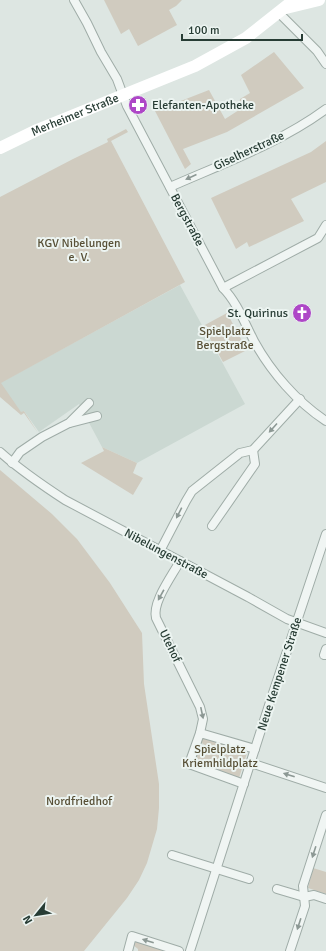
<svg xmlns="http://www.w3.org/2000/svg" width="326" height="951" font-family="Signika,sans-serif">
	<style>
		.built { fill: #cbd8d2 }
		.green { fill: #d0cbbf }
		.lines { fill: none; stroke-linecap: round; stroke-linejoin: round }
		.street-casing { stroke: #9faca7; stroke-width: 10 }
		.street { stroke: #f0f5f3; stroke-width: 8 }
		.secondary { stroke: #fff; stroke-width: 12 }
		.oneway { fill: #8c9894 }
		.labels { text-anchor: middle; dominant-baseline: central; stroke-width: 4; stroke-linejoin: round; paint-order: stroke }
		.poi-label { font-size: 12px; fill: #273c34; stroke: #ecf4f1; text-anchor: start }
		.street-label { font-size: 12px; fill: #273c34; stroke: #ecf4f1 }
		.park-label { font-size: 12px; fill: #574f35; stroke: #ecf4f1 }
	</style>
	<rect width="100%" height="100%" fill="#dde6e2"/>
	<!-- built -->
	<path class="built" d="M180,285L245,404L137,463L102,447L79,404L39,432L24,411L21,413L0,383Z"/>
	<!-- green -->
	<g class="green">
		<path d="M104,0H182L176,6L169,10L177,25L138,46L129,29L121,34Z"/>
		<path d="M274,52L304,88L227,132L183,149L191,164L185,169L155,111L209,90L225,119L239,110L240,99L250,93L241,75Z"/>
		<path d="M126,129L128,132L111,141L185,282L1,383L21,412L24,411L38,433L24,413L21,415L0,397V197L73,159L108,142L107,139Z"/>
		<path d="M326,141V182L291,199L304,221L249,247L247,242L236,249L211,198L311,152Z"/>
		<path d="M227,313L247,350L223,362L203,326Z"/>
		<path d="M102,447L137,463L133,473L143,478L133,495L81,463L104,451Z"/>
		<path d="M0,470L52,514L77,539L110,583L142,633L144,684L159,784V808L157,829L147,863L139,880L127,898L84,951H0Z"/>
		<path d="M202,737L248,750L239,778L199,765L194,761L196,752L201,755L205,745L200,742Z"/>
		<path d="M313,868L326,872V894L308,888Z"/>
		<path d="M137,941L168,951H138V949L133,945Z"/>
	</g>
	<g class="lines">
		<!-- street casing -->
		<g class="street-casing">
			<g id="street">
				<path d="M74,0L87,23L101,52L117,79L127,106L223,288C237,302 245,324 254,341C271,372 297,402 326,421"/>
				<path d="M279,13L317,51L326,64"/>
				<path d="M170,187C222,164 280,143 326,109"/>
				<path d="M223,288L318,238L326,225"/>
				<path d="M70,423L97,416"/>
				<path d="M0,452C20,470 42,485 65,500L248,597L287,619L326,633"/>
				<path d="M12,463L20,452L42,437L69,423L89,403"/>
				<path d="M212,526L255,464L253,450"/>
				<path d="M160,551L186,501L192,491L240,453L253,450L300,399"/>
				<path d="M180,561C172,576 152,602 156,618L200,707L203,719L200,733"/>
				<path d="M326,649L324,655H326"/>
				<path d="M251,763L326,788"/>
				<path d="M244,784L189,764L200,733L255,749"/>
				<path d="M172,855L249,879"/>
				<path d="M277,889L304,897L314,895L326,899"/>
				<path d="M128,951L132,936L179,951"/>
				<path d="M190,951L270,702L326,534"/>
				<path d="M290,951L305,906L303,886L326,815"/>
			</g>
		</g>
		<!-- street -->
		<use href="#street" class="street"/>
		<!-- secondary -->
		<g class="secondary">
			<path d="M286,8L319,0"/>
			<path id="s1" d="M0,148L37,130L195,66L246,38L294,0"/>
		</g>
	</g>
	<!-- one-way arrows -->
	<defs><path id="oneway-solid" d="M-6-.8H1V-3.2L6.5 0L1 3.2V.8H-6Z"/></defs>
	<g class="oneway">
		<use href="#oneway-solid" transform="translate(191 177) rotate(156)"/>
		<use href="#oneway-solid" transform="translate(273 428) rotate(132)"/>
		<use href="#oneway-solid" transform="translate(179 513) rotate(117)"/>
		<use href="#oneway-solid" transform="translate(161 595) rotate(119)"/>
		<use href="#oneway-solid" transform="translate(202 713) rotate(78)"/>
		<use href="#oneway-solid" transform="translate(289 775) rotate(-162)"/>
		<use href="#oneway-solid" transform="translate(314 852) rotate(108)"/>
		<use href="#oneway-solid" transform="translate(299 924) rotate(108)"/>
		<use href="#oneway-solid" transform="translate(148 941) rotate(-163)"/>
	</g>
	<!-- icons -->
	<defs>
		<g id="pharmacy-disc" transform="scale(1)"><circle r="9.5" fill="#ae47c7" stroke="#ecf4f1"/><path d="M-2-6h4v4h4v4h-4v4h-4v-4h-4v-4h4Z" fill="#fff"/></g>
		<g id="church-disc" transform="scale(1)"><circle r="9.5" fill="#ae47c7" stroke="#ecf4f1"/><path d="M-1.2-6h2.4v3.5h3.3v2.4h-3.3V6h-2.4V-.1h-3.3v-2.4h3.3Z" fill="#fff"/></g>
	</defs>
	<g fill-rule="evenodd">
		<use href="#pharmacy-disc" x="138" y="105"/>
		<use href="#church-disc" x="302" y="313"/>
	</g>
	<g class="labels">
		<!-- poi labels -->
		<g class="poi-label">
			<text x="152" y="105">Elefanten-Apotheke</text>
			<text x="288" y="313" text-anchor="end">St. Quirinus</text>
		</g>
		<!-- street labels -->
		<g class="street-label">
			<text stroke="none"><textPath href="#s1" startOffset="82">Merheimer Straße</textPath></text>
			<text transform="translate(249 151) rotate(-25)">Giselherstraße</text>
			<text transform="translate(187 220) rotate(62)">Bergstraße</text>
			<text transform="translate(166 554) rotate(28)">Nibelungenstraße</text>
			<text transform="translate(170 646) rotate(64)">Utehof</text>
			<text transform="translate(280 674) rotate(-72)">Neue Kempener Straße</text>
		</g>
		<!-- park labels -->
		<g class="park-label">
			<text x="79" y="243">KGV Nibelungen<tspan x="79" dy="14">e. V.</tspan></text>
			<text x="225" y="331">Spielplatz<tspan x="225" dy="14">Bergstraße</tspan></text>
			<text x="220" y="749">Spielplatz<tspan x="220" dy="14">Kriemhildplatz</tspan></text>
			<text x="79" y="801">Nordfriedhof</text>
		</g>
	</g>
	<!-- north arrow -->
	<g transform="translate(36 915) rotate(240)" stroke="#ecf4f1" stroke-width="3" paint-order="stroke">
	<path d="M0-3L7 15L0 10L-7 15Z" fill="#273c34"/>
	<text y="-6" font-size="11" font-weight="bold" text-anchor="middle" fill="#273c34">N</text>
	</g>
	<!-- scale -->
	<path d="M182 34v6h120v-6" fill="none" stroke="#273c34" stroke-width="2"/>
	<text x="188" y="34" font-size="12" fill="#273c34" stroke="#ecf4f1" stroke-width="3" paint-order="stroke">100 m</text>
</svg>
